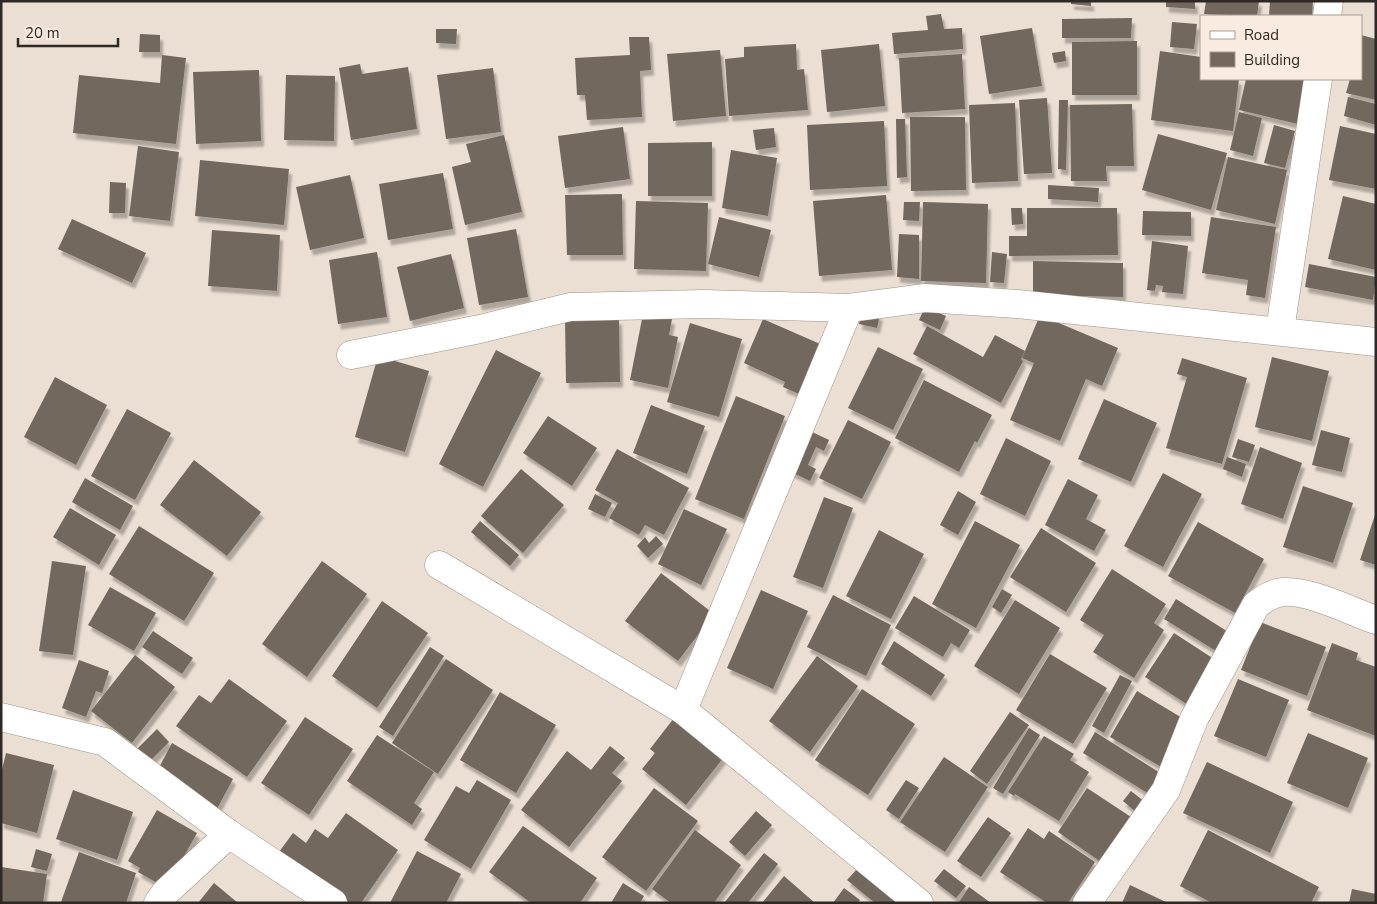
<svg xmlns="http://www.w3.org/2000/svg" width="1377" height="904" font-family="'Nunito Sans',sans-serif">
	<style>
		.building { fill: #73675d; filter: url(#shadow) }
		.lines { fill: none; stroke-linecap: round; stroke-linejoin: round }
		.street-casing { stroke: #9f9388; stroke-width: 29 }
		.street { stroke: #fff; stroke-width: 28 }
	</style>
	<defs>
		<filter id="shadow"><feDropShadow dx="3" dy="5.5" stdDeviation="1" flood-color="#0004"/></filter>
	</defs>
	<rect width="100%" height="100%" fill="#ebded2"/>
	<!-- building -->
	<g class="building">
		<path d="M1071,1H1091V6L1071,4Z"/>
		<path d="M1166,1H1195V9L1166,7Z"/>
		<path d="M1206,1H1259L1257,16L1204,14Z"/>
		<path d="M1270,1H1313L1312,16H1269Z"/>
		<path d="M941,14L944,29L962,28L963,49L894,54L892,33L928,30L926,16Z"/>
		<path d="M1132,18L1131,38H1062V19Z"/>
		<path d="M1172,22L1197,24L1194,49L1170,47Z"/>
		<path d="M1032,28L1042,86L989,94L980,36Z"/>
		<path d="M436,29H457L456,44L436,43Z"/>
		<path d="M140,34L160,35V52H139Z"/>
		<path d="M1361,35L1376,39V100L1346,93L1350,79H1361Z"/>
		<path d="M629,37H649L651,70L640,71L642,117L587,120L585,95H577L575,58L630,55Z"/>
		<path d="M1137,41V95H1072V42Z"/>
		<path d="M796,44L797,70L804,69L808,110L729,116L725,59L744,57V47Z"/>
		<path d="M879,44L885,106L827,112L821,50Z"/>
		<path d="M720,50L726,116L673,121L667,54Z"/>
		<path d="M1065,51L1066,61L1054,63L1052,53Z"/>
		<path d="M1160,51L1201,57V79H1239L1233,131L1151,120Z"/>
		<path d="M962,54L965,109L902,113L899,58Z"/>
		<path d="M162,55L186,58L176,144L73,133L79,75L160,83Z"/>
		<path d="M360,64L362,74L408,67L417,129L351,140L339,68Z"/>
		<path d="M493,68L501,132L446,139L437,75Z"/>
		<path d="M259,70L261,141L196,144L193,72Z"/>
		<path d="M286,75L335,76L334,141L284,140Z"/>
		<path d="M1246,79H1309L1298,124L1239,110Z"/>
		<path d="M1348,97L1376,104V125L1344,116Z"/>
		<path d="M1047,98L1052,173L1024,174L1019,100Z"/>
		<path d="M1059,100H1068L1066,170L1058,169Z"/>
		<path d="M1015,103L1018,181L972,183L969,105Z"/>
		<path d="M1132,104L1134,166H1106L1107,181H1071L1070,105Z"/>
		<path d="M1239,112L1262,118L1253,156L1230,150Z"/>
		<path d="M910,117H965L966,190L911,191Z"/>
		<path d="M896,119H905L907,177L897,178Z"/>
		<path d="M884,121L887,186L810,190L807,125Z"/>
		<path d="M1274,125L1295,131L1285,168L1264,163Z"/>
		<path d="M1340,126L1376,134V189L1329,180Z"/>
		<path d="M623,127L630,179L565,188L558,136Z"/>
		<path d="M774,128L776,147L756,150L753,130Z"/>
		<path d="M1158,134L1227,153L1211,210L1142,190Z"/>
		<path d="M504,135L522,212L465,225L452,167L471,162L466,144Z"/>
		<path d="M712,142V196H648V143Z"/>
		<path d="M138,146L179,152L170,221L129,216Z"/>
		<path d="M731,150L777,158L768,216L722,208Z"/>
		<path d="M1228,157L1287,170L1275,224L1216,210Z"/>
		<path d="M200,160L289,169L284,225L195,216Z"/>
		<path d="M443,173L453,229L388,240L379,184Z"/>
		<path d="M350,175L364,238L310,250L296,187Z"/>
		<path d="M110,182L126,183L125,213H109Z"/>
		<path d="M1048,185L1099,188L1098,202L1048,199Z"/>
		<path d="M622,194L623,255H567L565,195Z"/>
		<path d="M886,195L892,270L819,276L813,201Z"/>
		<path d="M1343,196L1376,204V270L1328,259Z"/>
		<path d="M636,201L708,203L706,271L634,269Z"/>
		<path d="M904,202H920L919,221L903,220Z"/>
		<path d="M923,202L988,204L986,283L921,281Z"/>
		<path d="M1011,208H1022L1023,224L1012,225Z"/>
		<path d="M1027,208H1117L1118,255L1009,256V236H1027Z"/>
		<path d="M1143,211L1191,212V236L1142,235Z"/>
		<path d="M719,217L771,230L759,277L708,264Z"/>
		<path d="M1211,217L1276,227L1265,298L1246,295L1248,280L1202,273Z"/>
		<path d="M72,219L146,253L132,283L58,249Z"/>
		<path d="M516,229L528,297L479,305L467,238Z"/>
		<path d="M212,230L280,235L277,291L208,286Z"/>
		<path d="M899,234L919,235V279L897,277Z"/>
		<path d="M1152,241L1188,246L1183,294L1162,292L1163,286L1156,285L1155,291L1147,290Z"/>
		<path d="M377,252L387,317L338,324L329,260Z"/>
		<path d="M992,252L1007,254L1004,283L990,282Z"/>
		<path d="M451,254L464,308L410,321L397,267Z"/>
		<path d="M1033,261L1123,263V297L1033,295Z"/>
		<path d="M1309,264L1376,277L1373,300L1305,287Z"/>
		<path d="M925,307L946,316L940,330L919,320Z"/>
		<path d="M862,311L880,315L877,328L859,324Z"/>
		<path d="M643,314L672,319L669,335L678,337L668,388L630,380Z"/>
		<path d="M1040,315L1118,348L1102,386L1086,379L1060,441L1010,420L1034,363L1022,358Z"/>
		<path d="M619,319L620,382L566,383L565,320Z"/>
		<path d="M763,319L827,347L806,397L783,387L785,382L744,363Z"/>
		<path d="M690,323L742,339L719,417L667,402Z"/>
		<path d="M927,326L983,357L995,335L1025,351L1021,359L1023,361L1001,403L913,354Z"/>
		<path d="M878,347L923,369L893,430L848,408Z"/>
		<path d="M496,350L541,373L483,487L439,464Z"/>
		<path d="M378,356L429,371L405,452L355,437Z"/>
		<path d="M1272,357L1329,371L1312,441L1255,427Z"/>
		<path d="M1182,358L1247,378L1222,464L1166,448L1187,377L1177,374Z"/>
		<path d="M55,377L107,405L76,465L24,437Z"/>
		<path d="M924,380L992,415L977,443L975,441L959,472L895,438Z"/>
		<path d="M736,396L785,416L744,519L695,499Z"/>
		<path d="M1104,399L1157,423L1131,482L1078,459Z"/>
		<path d="M651,405L705,426L687,474L633,453Z"/>
		<path d="M127,409L171,433L135,500L91,476Z"/>
		<path d="M548,416L597,448L572,486L523,453Z"/>
		<path d="M848,420L891,442L862,499L819,478Z"/>
		<path d="M808,430L829,440L824,451L816,447L808,465L816,469L810,481L789,471Z"/>
		<path d="M1321,430L1350,438L1342,472L1312,465Z"/>
		<path d="M1006,438L1051,461L1025,516L980,494Z"/>
		<path d="M1238,439L1255,445L1249,462L1232,457Z"/>
		<path d="M1260,447L1302,463L1283,519L1241,504Z"/>
		<path d="M617,449L689,488L664,535L645,525L639,535L609,518L618,503L595,490Z"/>
		<path d="M1227,457L1246,464L1242,477L1223,469Z"/>
		<path d="M194,460L261,512L227,556L160,505Z"/>
		<path d="M521,469L564,505L523,553L481,516Z"/>
		<path d="M1163,473L1202,494L1163,567L1124,546Z"/>
		<path d="M85,478L133,506L120,530L72,502Z"/>
		<path d="M1068,479L1098,495L1086,519L1106,530L1094,551L1045,525Z"/>
		<path d="M1303,486L1353,503L1333,563L1283,547Z"/>
		<path d="M958,491L976,502L958,535L940,525Z"/>
		<path d="M595,494L612,503L605,517L588,509Z"/>
		<path d="M824,497L853,508L823,588L793,577Z"/>
		<path d="M70,508L116,535L99,565L53,537Z"/>
		<path d="M684,509L727,529L701,585L658,564Z"/>
		<path d="M1375,515H1376V565L1360,560Z"/>
		<path d="M480,521L519,555L510,566L471,532Z"/>
		<path d="M975,521L1020,545L976,628L932,604Z"/>
		<path d="M1198,522L1264,559L1235,613L1168,576Z"/>
		<path d="M139,526L214,573L184,621L109,574Z"/>
		<path d="M1041,528L1096,563L1066,612L1010,577Z"/>
		<path d="M879,530L924,554L891,619L846,596Z"/>
		<path d="M656,536L663,544L648,558L637,546L645,537L649,543Z"/>
		<path d="M52,561L86,566L73,655L39,651Z"/>
		<path d="M322,561L367,594L307,677L262,644Z"/>
		<path d="M1112,569L1166,604L1154,623L1164,630L1134,678L1093,652L1104,635L1080,620Z"/>
		<path d="M661,573L714,614L678,661L625,621Z"/>
		<path d="M110,587L156,613L134,651L88,625Z"/>
		<path d="M1002,589L1012,595L1001,613L992,607Z"/>
		<path d="M761,590L808,611L773,689L727,668Z"/>
		<path d="M833,595L891,625L866,676L807,647Z"/>
		<path d="M914,596L970,630L959,648L951,643L943,657L895,628Z"/>
		<path d="M1176,599L1233,635L1221,654L1164,619Z"/>
		<path d="M1015,600L1060,628L1019,694L974,666Z"/>
		<path d="M382,601L428,633L377,708L332,676Z"/>
		<path d="M1260,622L1326,647L1307,696L1241,670Z"/>
		<path d="M153,631L193,658L182,674L142,647Z"/>
		<path d="M1174,633L1217,661L1188,705L1145,677Z"/>
		<path d="M894,641L945,675L931,696L881,664Z"/>
		<path d="M1332,643L1358,653L1356,660L1376,667V736L1307,710Z"/>
		<path d="M430,647L444,656L393,736L379,727Z"/>
		<path d="M1050,654L1107,688L1073,744L1016,710Z"/>
		<path d="M135,655L175,687L132,743L91,711Z"/>
		<path d="M817,656L858,686L810,752L769,721Z"/>
		<path d="M446,659L493,690L438,774L392,743Z"/>
		<path d="M79,660L109,671L102,693L96,691L86,717L62,708Z"/>
		<path d="M1120,675L1132,681L1104,733L1092,726Z"/>
		<path d="M229,679L287,721L247,777L176,726L199,695L211,703Z"/>
		<path d="M1238,679L1289,700L1266,757L1214,736Z"/>
		<path d="M862,689L915,724L868,795L815,760Z"/>
		<path d="M1137,691L1189,722L1163,768L1110,737Z"/>
		<path d="M500,692L556,725L516,793L460,760Z"/>
		<path d="M1010,712L1029,725L987,784L970,771Z"/>
		<path d="M305,717L353,749L309,815L261,783Z"/>
		<path d="M674,718L724,757L686,805L642,769L655,753L650,749Z"/>
		<path d="M1029,728L1040,735L1003,794L993,788Z"/>
		<path d="M157,729L169,742L147,764L135,751Z"/>
		<path d="M1095,732L1162,774L1149,794L1083,753Z"/>
		<path d="M1308,733L1368,758L1348,808L1287,783Z"/>
		<path d="M377,735L434,772L414,803L422,809L412,825L347,781Z"/>
		<path d="M1044,736L1074,754L1070,760L1089,772L1059,821L1015,794L1014,796L1008,792Z"/>
		<path d="M172,743L233,779L217,809L156,773Z"/>
		<path d="M610,746L625,758L612,773L622,781L569,847L521,810L567,751L591,770Z"/>
		<path d="M6,753L54,765L37,833L1,823V774Z"/>
		<path d="M944,757L988,787L945,852L900,822Z"/>
		<path d="M1207,762L1293,802L1270,853L1183,813Z"/>
		<path d="M477,780L511,800L471,869L424,840L456,786L469,793Z"/>
		<path d="M906,780L919,788L899,819L886,810Z"/>
		<path d="M654,788L698,821L646,891L602,857Z"/>
		<path d="M1087,788L1131,817L1101,862L1058,832Z"/>
		<path d="M73,790L133,812L117,860L56,839Z"/>
		<path d="M1131,791L1145,802L1136,812L1123,801Z"/>
		<path d="M157,810L197,833L166,888L138,872L140,868L128,861Z"/>
		<path d="M756,811L772,825L745,856L729,842Z"/>
		<path d="M346,813L398,850L361,903H350L279,852L293,833L306,843L315,829L328,838Z"/>
		<path d="M988,817L1011,833L981,877L957,861Z"/>
		<path d="M523,826L597,878L580,903H531L489,872Z"/>
		<path d="M1028,828L1044,839L1049,831L1095,862L1068,903H1047L1000,872Z"/>
		<path d="M695,830L741,865L714,903H671L652,889Z"/>
		<path d="M1208,830L1319,887L1311,903H1212L1180,886Z"/>
		<path d="M36,849L52,854L47,871L31,867Z"/>
		<path d="M417,851L461,874L446,903H390Z"/>
		<path d="M79,852L136,873L126,903L61,902Z"/>
		<path d="M764,853L778,864L748,903H724Z"/>
		<path d="M1,867L47,874L43,903H1Z"/>
		<path d="M858,868L898,903H875L847,880Z"/>
		<path d="M944,869L966,886L956,898L934,881Z"/>
		<path d="M784,876L815,903H762Z"/>
		<path d="M214,883L238,903H198Z"/>
		<path d="M623,883L644,896L640,903H611Z"/>
		<path d="M1130,885L1168,903H1122Z"/>
		<path d="M969,887L991,903L959,902Z"/>
		<path d="M844,888L860,900L858,903H833Z"/>
		<path d="M1352,889L1376,894V903H1349Z"/>
	</g>
	<g class="lines">
		<!-- street casing -->
		<g class="street-casing">
			<g id="street">
				<path d="M1327,16L1329,1"/>
				<path d="M1280,330L1318,79"/>
				<path d="M351,355L480,329L570,307L705,304L849,308L925,298L1017,304L1376,342"/>
				<path d="M439,565L683,710L919,903"/>
				<path d="M683,710L849,308"/>
				<path d="M1,717L105,742L229,834L333,903"/>
				<path d="M158,903L166,892L229,834"/>
				<path d="M1087,903L1166,790L1194,719L1256,605C1264,599 1272,593 1283,592C1309,590 1350,611 1376,620"/>
			</g>
		</g>
		<!-- street -->
		<use href="#street" class="street"/>
	</g>
	<!-- border -->
	<rect width="1377" height="904" fill="none" stroke="#2e2924" stroke-width="5"/>
	<!-- legend -->
	<rect x="1200" y="15" width="162" height="65" fill="#f9ebdf" stroke="#a89d94"/>
	<rect x="1210" y="31" width="25" height="8" fill="#ffffff" stroke="#a89d94"/>
	<text x="1244" y="40" font-size="15" fill="#2e2924">Road</text>
	<rect x="1210" y="52" width="25" height="15" fill="#73675d" stroke="#a89d94"/>
	<text x="1244" y="65" font-size="15" fill="#2e2924">Building</text>
	<!-- scale -->
	<path d="M18 38v8h100v-8" fill="none" stroke="#2e2924" stroke-width="2.5"/>
	<text x="25" y="38" font-size="15" fill="#2e2924" stroke="#f9ebdf" stroke-width="4" paint-order="stroke">20 m</text>
</svg>
